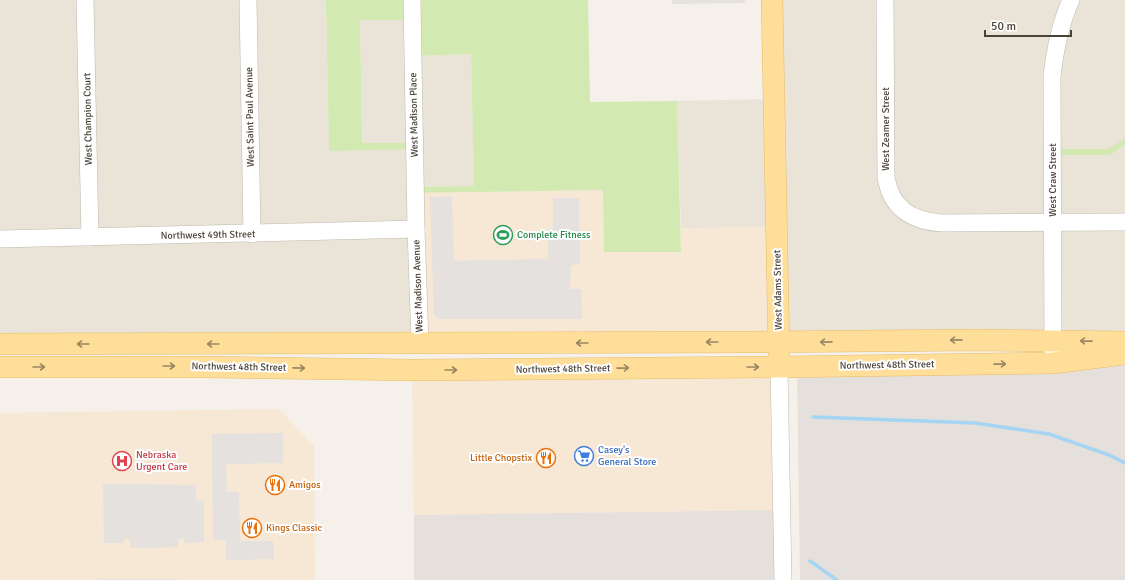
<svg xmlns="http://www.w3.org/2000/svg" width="1125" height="580" font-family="Signika,sans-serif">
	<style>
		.residential { fill: #e9e3d8 }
		.commercial { fill: #f7e7d5 }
		.industrial { fill: #e5e0db }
		.green { fill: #d2eab2 }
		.parking { fill: #e4e1de }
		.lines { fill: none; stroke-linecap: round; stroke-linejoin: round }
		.stream { stroke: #a5d5f2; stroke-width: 3.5 }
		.minor-casing { stroke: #c1b9ac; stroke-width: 18 }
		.major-casing { stroke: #e7bc66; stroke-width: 22 }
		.minor { stroke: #fff; stroke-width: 17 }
		.major { stroke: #ffde99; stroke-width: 21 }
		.oneway { stroke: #9b8863 }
		.labels { text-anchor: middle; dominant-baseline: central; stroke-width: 4; stroke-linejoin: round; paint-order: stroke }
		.street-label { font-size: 10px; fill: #494237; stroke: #fff }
		.leisure-label { font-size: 10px; fill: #27864d; stroke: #fff; text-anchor: start }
		.shop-label { font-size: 10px; fill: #366cbe; stroke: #fff; text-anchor: start }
		.health-label { font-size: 10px; fill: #be3a42; stroke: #fff; text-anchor: start }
		.food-label { font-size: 10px; fill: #c56008; stroke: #fff; text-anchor: start }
	</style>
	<rect width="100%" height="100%" fill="#f5f1ea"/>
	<!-- residential -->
	<g class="residential">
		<path d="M0,0H326L329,151L414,143L362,144L360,20H412L413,56L471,54L474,186L416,187L420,343L0,344Z"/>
		<path d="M772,0H1125V138L1108,149H1053L1110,155L1125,144V342H779L777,227L681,228L677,101L774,99Z"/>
	</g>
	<!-- commercial -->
	<g class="commercial">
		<path d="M603,190L604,252H681V228L777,227L779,342L420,343L415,193Z"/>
		<path d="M779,367L782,510L414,515L412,370Z"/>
		<path d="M279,409L314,446L315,580H0V413Z"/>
	</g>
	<!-- industrial -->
	<g class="industrial">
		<path d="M1125,362V580H800L797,365Z"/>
		<path d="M782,510L783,580H414V515Z"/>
	</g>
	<!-- green -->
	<g class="green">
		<path d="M326,0H588L590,102L677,101L681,252H604L603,190L415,193V187L474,186L471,54L413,56L412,20H360L362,143H415V149L329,151Z"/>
		<path d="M1125,138V144L1110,155H1053L1052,149H1108Z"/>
	</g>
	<!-- parking -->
	<g class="parking">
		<path d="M672,0H745L746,3L672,4Z"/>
		<path d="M452,196L454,261L548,259V228L553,229V198H579L580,264L571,265L570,288L572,289H581L582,319H439L434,315L430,197Z"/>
		<path d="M283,433V463L226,464L227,492H239L240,541H273L274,559L226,560V540H213L212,434Z"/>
		<path d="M103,484L196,485V500L204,501V542L185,543L184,540L182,538L178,540V547L131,548L130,540L127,538L124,539V543H104Z"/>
		<rect x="98" y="579" width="80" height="1"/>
	</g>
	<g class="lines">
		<!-- stream -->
		<g class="stream">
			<path d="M813,417L975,423L1049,434L1109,455L1125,463"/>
			<path d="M810,561L837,580"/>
		</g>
		<!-- minor casing -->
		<g class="minor-casing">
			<g id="minor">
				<path d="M85,0L90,237"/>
				<path d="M248,0L252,234"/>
				<path d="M412,0L416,229L420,343"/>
				<path d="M885,0L886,177C891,209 912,221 942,223L1125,222"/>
				<path d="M0,239L416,229"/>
				<path d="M1053,352L1052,76C1055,50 1060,24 1071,0"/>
				<path d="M779,367L783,580"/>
			</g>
		</g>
		<!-- major casing -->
		<g class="major-casing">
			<g id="major">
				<path d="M772,0L779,356"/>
				<path d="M0,344L750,342L977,340L1125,342"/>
				<path d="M0,367H203L412,370L779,367L1053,363L1125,354"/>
			</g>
		</g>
		<!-- minor -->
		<use href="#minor" class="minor"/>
		<!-- major -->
		<use href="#major" class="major"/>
	</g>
	<!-- one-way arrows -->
	<defs><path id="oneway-shaft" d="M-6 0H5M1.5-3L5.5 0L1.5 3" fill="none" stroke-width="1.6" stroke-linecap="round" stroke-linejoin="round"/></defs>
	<g class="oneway">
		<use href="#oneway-shaft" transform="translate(956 340) rotate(179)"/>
		<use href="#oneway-shaft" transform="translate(1086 341) rotate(-179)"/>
		<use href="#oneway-shaft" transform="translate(712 342) rotate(180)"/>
		<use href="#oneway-shaft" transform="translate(826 342) rotate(179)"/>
		<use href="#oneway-shaft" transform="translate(582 343) rotate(180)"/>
		<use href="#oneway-shaft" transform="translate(83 344) rotate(180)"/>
		<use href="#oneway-shaft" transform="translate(213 344) rotate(180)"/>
		<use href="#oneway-shaft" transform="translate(1000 364) rotate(-1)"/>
		<use href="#oneway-shaft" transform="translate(169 366)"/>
		<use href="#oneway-shaft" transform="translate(39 367)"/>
		<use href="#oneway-shaft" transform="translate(753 367)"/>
		<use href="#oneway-shaft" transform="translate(299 368) rotate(1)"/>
		<use href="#oneway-shaft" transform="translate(623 368) rotate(-1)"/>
		<use href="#oneway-shaft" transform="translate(451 370)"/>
	</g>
	<!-- icons -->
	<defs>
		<g id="stadium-ring" transform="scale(1)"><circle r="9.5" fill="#fff" stroke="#2e9e5b" stroke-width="1.5"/><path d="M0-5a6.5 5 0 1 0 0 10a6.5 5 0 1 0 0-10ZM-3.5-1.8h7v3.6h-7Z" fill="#2e9e5b"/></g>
		<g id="supermarket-ring" transform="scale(1)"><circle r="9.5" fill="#fff" stroke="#3f7fe0" stroke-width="1.5"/><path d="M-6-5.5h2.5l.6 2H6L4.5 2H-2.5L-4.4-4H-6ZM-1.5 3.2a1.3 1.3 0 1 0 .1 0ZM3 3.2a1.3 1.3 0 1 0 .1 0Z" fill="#3f7fe0"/></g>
		<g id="restaurant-ring" transform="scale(1)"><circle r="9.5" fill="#fff" stroke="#e8710a" stroke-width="1.5"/><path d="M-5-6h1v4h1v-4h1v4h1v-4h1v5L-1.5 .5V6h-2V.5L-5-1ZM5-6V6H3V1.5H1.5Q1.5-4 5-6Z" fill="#e8710a"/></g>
		<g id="hospital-ring" transform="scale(1)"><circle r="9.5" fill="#fff" stroke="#e0444e" stroke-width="1.5"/><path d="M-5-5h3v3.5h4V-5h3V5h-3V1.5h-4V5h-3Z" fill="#e0444e"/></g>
	</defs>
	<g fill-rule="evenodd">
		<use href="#stadium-ring" x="503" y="235"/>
		<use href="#supermarket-ring" x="584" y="456"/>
		<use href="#restaurant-ring" x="546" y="458"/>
		<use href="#hospital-ring" x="122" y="461"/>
		<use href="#restaurant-ring" x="275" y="485"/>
		<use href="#restaurant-ring" x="252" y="528"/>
	</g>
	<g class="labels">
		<!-- street labels -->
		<g class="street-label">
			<text transform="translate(414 115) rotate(-91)">West Madison Place</text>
			<text transform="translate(250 117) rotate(-91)">West Saint Paul Avenue</text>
			<text transform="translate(88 119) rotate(-91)">West Champion Court</text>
			<text transform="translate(886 129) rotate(-90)">West Zeamer Street</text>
			<text transform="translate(1053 180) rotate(-90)">West Craw Street</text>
			<text transform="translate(208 235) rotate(-1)">Northwest 49th Street</text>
			<text transform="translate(418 286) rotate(-92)">West Madison Avenue</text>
			<text transform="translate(778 290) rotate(-91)">West Adams Street</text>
			<text transform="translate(887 365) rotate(-1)">Northwest 48th Street</text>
			<text transform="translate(239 367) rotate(1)">Northwest 48th Street</text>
			<text transform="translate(563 369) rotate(-1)">Northwest 48th Street</text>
		</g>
		<!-- leisure labels -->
		<g class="leisure-label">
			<text x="517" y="235">Complete Fitness</text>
		</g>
		<!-- shop labels -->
		<g class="shop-label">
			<text x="598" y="450">Casey's<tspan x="598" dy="12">General Store</tspan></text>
		</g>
		<!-- health labels -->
		<g class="health-label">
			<text x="136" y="455">Nebraska<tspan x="136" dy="12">Urgent Care</tspan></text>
		</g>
		<!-- food labels -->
		<g class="food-label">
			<text x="532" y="458" text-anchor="end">Little Chopstix</text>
			<text x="289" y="485">Amigos</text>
			<text x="266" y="528">Kings Classic</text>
		</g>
	</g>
	<!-- scale -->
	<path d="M985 30v6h86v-6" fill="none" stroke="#494237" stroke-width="2"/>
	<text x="991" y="30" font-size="12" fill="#494237" stroke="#ffffff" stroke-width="3" paint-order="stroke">50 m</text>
</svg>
